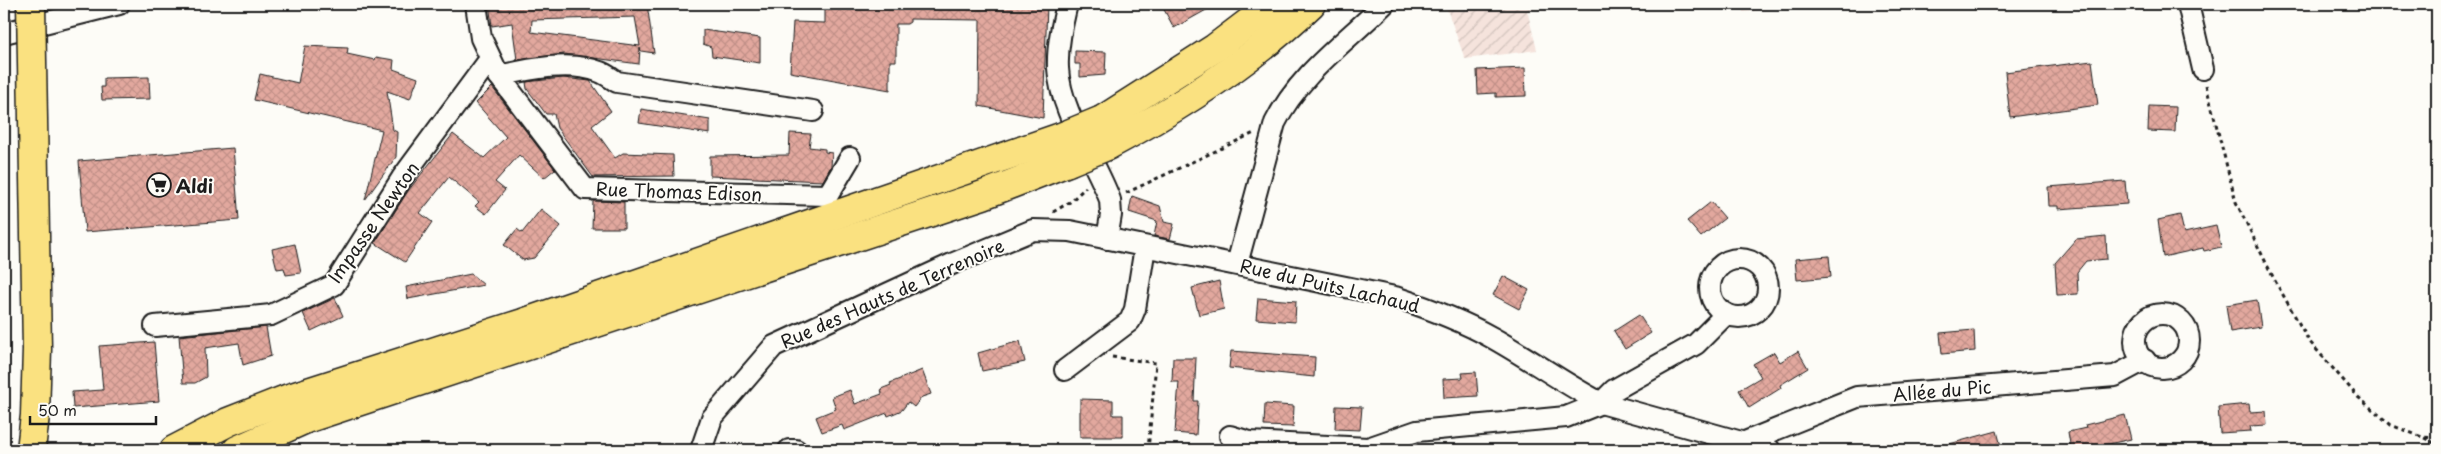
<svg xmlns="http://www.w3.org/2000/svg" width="2441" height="454" font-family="'Playpen Sans',sans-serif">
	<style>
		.industrial { fill: url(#industrial-furrows) }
		.building { fill: url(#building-cross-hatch); stroke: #1c1c1c; fill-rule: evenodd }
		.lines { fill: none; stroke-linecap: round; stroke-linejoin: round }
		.minor-casing { stroke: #1c1c1c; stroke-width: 24 }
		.highway-casing { stroke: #1c1c1c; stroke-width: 31 }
		.path { stroke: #1c1c1c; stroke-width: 3; stroke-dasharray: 4 4; stroke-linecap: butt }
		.minor { stroke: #fdfcf7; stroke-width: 20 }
		.highway { stroke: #fae180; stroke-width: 28 }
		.highway-bridge-casing { stroke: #1c1c1c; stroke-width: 31; stroke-linecap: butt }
		.highway-bridge { stroke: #fae180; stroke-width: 28 }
		.labels { text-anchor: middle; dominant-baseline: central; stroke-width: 4; stroke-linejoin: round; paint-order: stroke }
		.poi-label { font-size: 18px; font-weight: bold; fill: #1c1c1c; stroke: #fdfcf7; text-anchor: start }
		.street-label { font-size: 18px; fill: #1c1c1c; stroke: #fdfcf7 }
	</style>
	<defs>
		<pattern id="industrial-furrows" width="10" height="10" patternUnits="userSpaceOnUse" patternTransform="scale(1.25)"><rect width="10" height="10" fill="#f5e3dc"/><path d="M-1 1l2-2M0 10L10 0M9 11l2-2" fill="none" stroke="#d1c2bc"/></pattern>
		<pattern id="building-cross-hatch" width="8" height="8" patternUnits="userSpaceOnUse" patternTransform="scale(1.25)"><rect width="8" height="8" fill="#e2a89e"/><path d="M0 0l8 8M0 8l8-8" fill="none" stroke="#c19088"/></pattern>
	</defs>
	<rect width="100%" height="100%" fill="#fdfcf7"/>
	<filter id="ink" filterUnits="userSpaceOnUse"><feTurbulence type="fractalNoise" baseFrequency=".02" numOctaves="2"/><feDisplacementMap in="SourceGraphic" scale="10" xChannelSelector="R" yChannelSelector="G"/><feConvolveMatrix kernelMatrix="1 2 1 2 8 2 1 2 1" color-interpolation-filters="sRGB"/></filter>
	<g filter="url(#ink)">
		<!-- industrial -->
		<g class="industrial">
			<path d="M1445,4H1712L1527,10L1537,50L1465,59Z"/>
			<path d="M1743,4H1806L1743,12Z"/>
		</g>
		<!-- building -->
		<g class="building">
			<path d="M489,4H647L654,53L641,51L640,48L639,64L564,54L517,60L512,23L492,26ZM635,17L640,46L531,32L532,20Z"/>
			<path d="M825,4H1047L1043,118L979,106L980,20L910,19V22L907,24H896V61H890V90L790,72L793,22L825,23Z"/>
			<path d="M1161,4H1217L1174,28Z"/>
			<path d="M703,30L760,38V63L712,56L711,47L703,44Z"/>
			<path d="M305,46L348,48L347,54L375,60L376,57L394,60L393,69L418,78L410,99L387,91L393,130L397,132L396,157L365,200L382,130L254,100L260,74L298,83Z"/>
			<path d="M1075,51L1106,52L1105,75L1080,77V64H1075Z"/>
			<path d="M2092,61L2098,105L2010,117L2005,72Z"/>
			<path d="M1525,68L1526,96L1496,97V93L1478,94L1477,70Z"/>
			<path d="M149,77L150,99L102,100L101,87H104V78Z"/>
			<path d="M563,78L590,81L611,111L592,126L615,158L623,153L673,155L674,176L593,177L557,128L554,114H546L527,89L526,82Z"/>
			<path d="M492,87L555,169L544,178L519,155L495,182L505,190L486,214L475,206L479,202L449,177L420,213L432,222L405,262L375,243L408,191L453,134L484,158L506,137L476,103Z"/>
			<path d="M2149,106L2176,107L2175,132L2148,131Z"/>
			<path d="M641,109L710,120V134L639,123Z"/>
			<path d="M790,133L811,134L809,147L825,149V152L832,153L831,166L823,181L710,176V156L789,155Z"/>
			<path d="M233,148L239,220L85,232L79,161Z"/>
			<path d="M2125,181L2127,204L2058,209V206H2049L2048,187Z"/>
			<path d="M1132,196L1160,206L1164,222L1174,224L1170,239L1154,236L1157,221L1129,212Z"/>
			<path d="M593,201L624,202V228H592Z"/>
			<path d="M1711,202L1725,218L1701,237L1687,221Z"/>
			<path d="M541,209L561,226L534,258L523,260L504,245L517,229L522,233Z"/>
			<path d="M2180,215L2184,233L2216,226L2221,247L2204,251L2203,248L2163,257L2158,220Z"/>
			<path d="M2106,236L2107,259L2086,261L2077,272L2078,294L2057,295L2055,263L2076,239Z"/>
			<path d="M295,244L301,273L286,275L284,268L277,269L272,249Z"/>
			<path d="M1829,256L1831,277L1797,280L1795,259Z"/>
			<path d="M471,274L484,285L408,299L406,287Z"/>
			<path d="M1503,276L1529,290L1519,309L1493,295Z"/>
			<path d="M1219,281L1224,309L1199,315L1192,288Z"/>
			<path d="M335,298L343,316L311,331L303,313Z"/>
			<path d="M1258,298L1296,301L1295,322L1256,319Z"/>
			<path d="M2257,300L2261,327L2230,332L2226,305Z"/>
			<path d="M1639,315L1651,333L1625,349L1614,331Z"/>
			<path d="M266,327L271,356L243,365L239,343L205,348L206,377L195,383H183L179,336Z"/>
			<path d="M1974,330L1975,351L1942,354L1940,333Z"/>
			<path d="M1020,341L1025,362L982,371L978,353Z"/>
			<path d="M154,342L159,401L73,408L72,392L103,390L99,346Z"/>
			<path d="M1231,351L1315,357L1314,377L1229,368Z"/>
			<path d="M1798,351L1808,368L1780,385L1781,388L1749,408L1739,390L1761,377L1753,364L1774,352L1780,362Z"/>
			<path d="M1173,358H1196L1194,401H1198L1196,435L1175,433L1179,382H1172Z"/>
			<path d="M922,370L931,394L922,397L914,407L908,402L902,410L888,416L887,413L844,430L842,425L822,432L816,417L836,409L832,397L850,390L855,404L882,394L881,389L891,385L890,383Z"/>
			<path d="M1476,372L1478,396L1444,398L1443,379L1463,378L1462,373Z"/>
			<path d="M1080,399L1113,400V415H1123V437H1080Z"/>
			<path d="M1265,404L1294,406L1293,427L1264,426Z"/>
			<path d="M2249,404L2250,412L2266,411L2267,425L2250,426L2251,431L2220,433L2218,407Z"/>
			<path d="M1336,406L1362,407L1360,430L1335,429Z"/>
			<path d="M2125,415L2131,439L2083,450H2071L2068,432L2086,428L2085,425Z"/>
			<path d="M1997,431L2002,450H1942V446Z"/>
		</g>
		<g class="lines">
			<!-- minor casing -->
			<g class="minor-casing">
				<g id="minor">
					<path d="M476,4L481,38L499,76L585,189L828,195L850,158"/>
					<path d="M1067,4C1062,25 1057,47 1058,68C1060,112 1095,159 1110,200L1111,215L1107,239"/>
					<path d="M2188,4L2203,69"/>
					<path d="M4,33L119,4"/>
					<path d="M499,76C529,69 571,60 600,72C606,74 612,79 617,82L813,111"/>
					<circle cx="1739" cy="288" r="29"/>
					<path d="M1237,264L1275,123C1299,74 1346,42 1384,4"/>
					<circle cx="2162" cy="341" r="27"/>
					<path d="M155,326L271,315L334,285L402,178L490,59"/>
					<path d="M1065,370L1130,321L1135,309L1145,247"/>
					<path d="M1230,436L1250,442L1368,448L1417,431L1566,417L1601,403L1614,390L1696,344L1726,314"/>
					<path d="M1745,442L1857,397L2115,376L2145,360"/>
					<path d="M701,450L712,418L774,346L954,263L1033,230L1070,231L1395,297C1428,308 1461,320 1491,337C1529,358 1563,383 1601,403L1770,450"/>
					<path d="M789,450H796"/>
				</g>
			</g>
			<!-- highway casing -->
			<g class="highway-casing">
				<g id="highway">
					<path d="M1102,120L1215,48L1273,4"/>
					<path d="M1107,146C1181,107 1251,62 1311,4"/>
					<path d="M174,450L228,422L289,398L523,323L1061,137"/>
					<path d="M237,450L306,419L983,195L1068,162"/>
				</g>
			</g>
			<!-- path -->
			<g class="path">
				<path d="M2206,85L2236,202L2274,279L2309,341L2358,397L2391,425L2422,437L2437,438"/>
				<path d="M1126,193L1254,133"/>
				<path d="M1053,212L1070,202L1086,187"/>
				<path d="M1112,357L1156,363L1148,450"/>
				<path d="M2424,438L2437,444"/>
			</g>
			<!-- minor -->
			<use href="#minor" class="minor"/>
			<!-- highway -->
			<use href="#highway" class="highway"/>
			<!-- highway-bridge casing -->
			<g class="highway-bridge-casing">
				<g id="highway-bridge">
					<path d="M31,4L37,349L35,415L31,450"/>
					<path d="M1061,137L1102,120"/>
					<path d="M1068,162L1107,146"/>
				</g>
			</g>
			<!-- highway-bridge -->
			<use href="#highway-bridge" class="highway-bridge"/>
		</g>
	</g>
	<!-- icons -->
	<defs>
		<g id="supermarket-ring" transform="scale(1.25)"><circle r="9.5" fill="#fdfcf7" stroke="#1c1c1c" stroke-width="1.5"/><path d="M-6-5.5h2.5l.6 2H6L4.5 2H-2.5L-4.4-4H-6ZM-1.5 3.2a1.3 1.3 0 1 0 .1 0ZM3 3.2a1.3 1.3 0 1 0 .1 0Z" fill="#1c1c1c"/></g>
	</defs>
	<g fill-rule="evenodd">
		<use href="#supermarket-ring" x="159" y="185"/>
	</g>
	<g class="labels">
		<!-- poi labels -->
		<g class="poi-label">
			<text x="176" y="185">Aldi</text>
		</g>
		<!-- street labels -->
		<g class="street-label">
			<text transform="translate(679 191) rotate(2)">Rue Thomas Edison</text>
			<text transform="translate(373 222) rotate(-55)">Impasse Newton</text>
			<text transform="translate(1330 285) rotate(13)">Rue du Puits Lachaud</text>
			<text transform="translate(892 293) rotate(-24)">Rue des Hauts de Terrenoire</text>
			<text transform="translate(1942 390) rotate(-5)">Allée du Pic</text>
		</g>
	</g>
	<!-- margin -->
	<rect width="2441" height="454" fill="none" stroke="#fdfcf7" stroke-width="20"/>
	<rect x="10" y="10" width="2421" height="434" fill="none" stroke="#1c1c1c" stroke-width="2" filter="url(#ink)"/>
	<!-- scale -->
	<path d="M30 416v8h126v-8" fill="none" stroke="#1c1c1c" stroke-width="2.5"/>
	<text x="38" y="416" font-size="15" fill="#1c1c1c" stroke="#fdfcf7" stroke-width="4" paint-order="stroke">50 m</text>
</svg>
